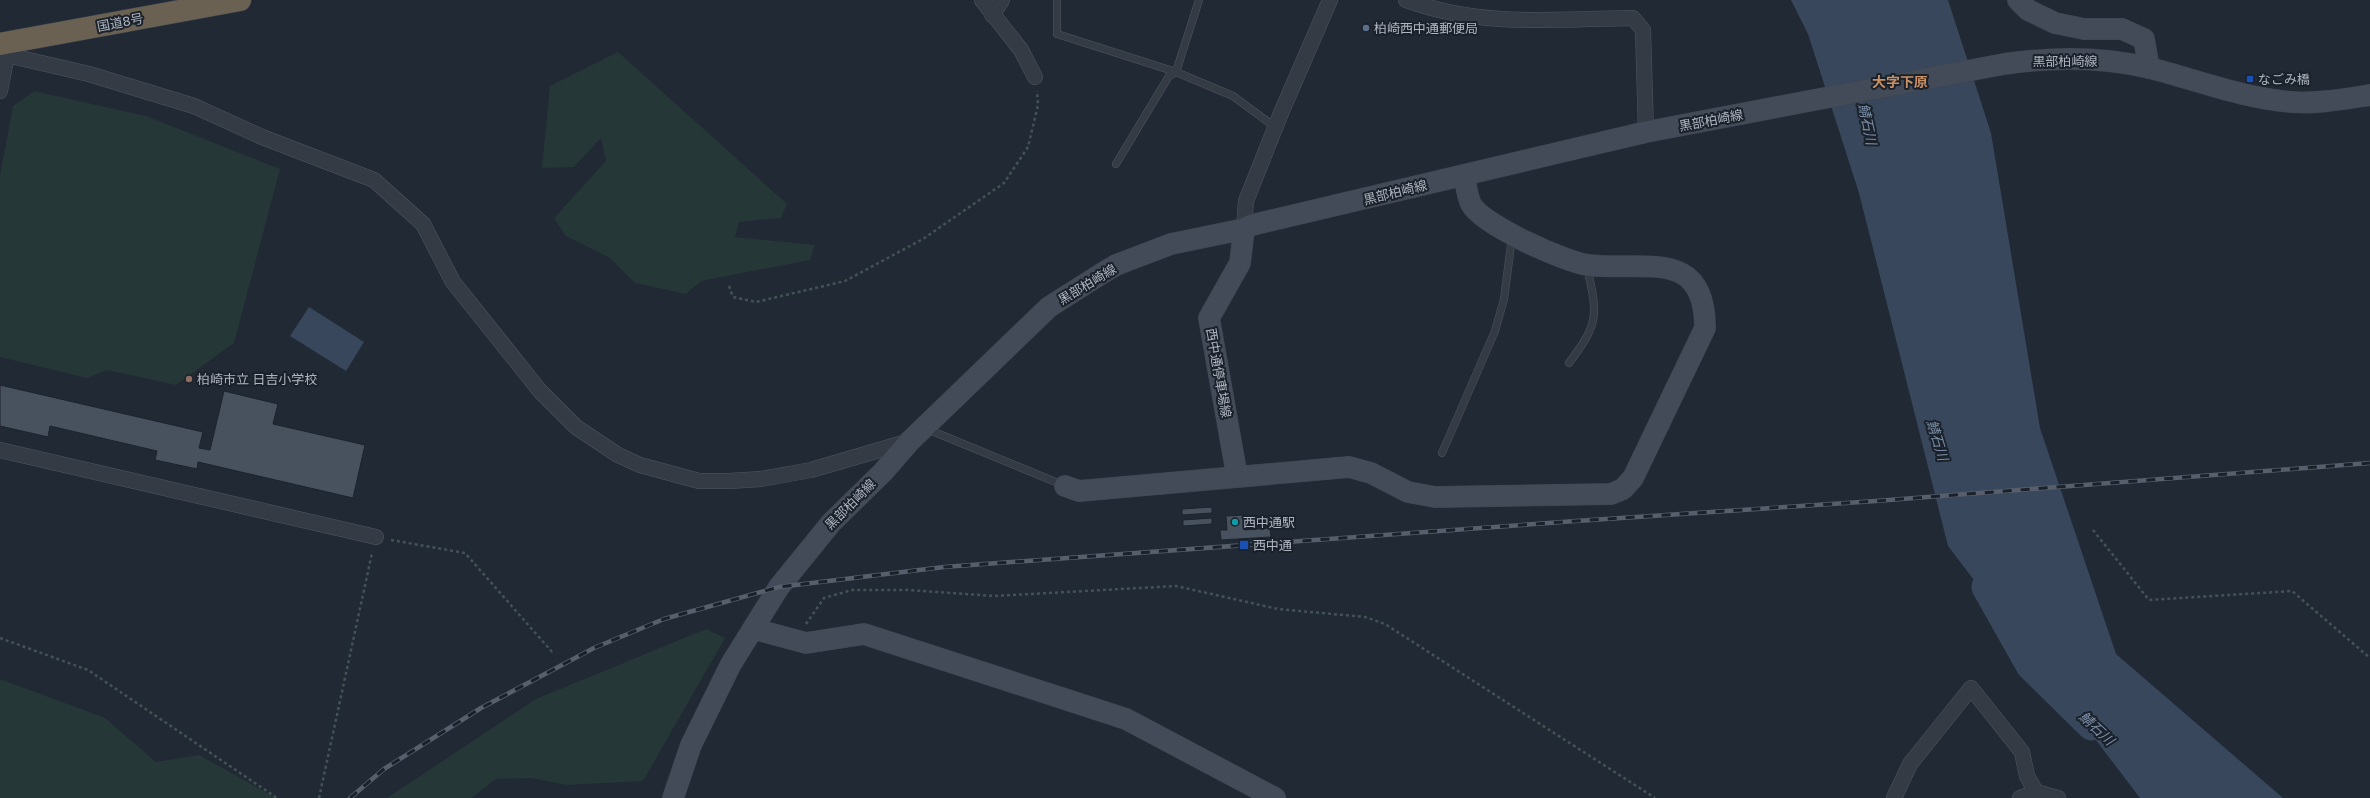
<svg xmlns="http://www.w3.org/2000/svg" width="2370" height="798" font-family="'Golos Text','Noto Sans JP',sans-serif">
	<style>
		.green { fill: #263737 }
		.water { fill: #38475c }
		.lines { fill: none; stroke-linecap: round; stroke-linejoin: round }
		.river { stroke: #38475c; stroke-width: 31 }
		.building { fill: #48515e; stroke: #1c232c }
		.lane-casing { stroke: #4f5660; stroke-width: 8 }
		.street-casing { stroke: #4f5660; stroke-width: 16 }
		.secondary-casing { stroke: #3e444f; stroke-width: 22 }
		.highway-casing { stroke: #3f4650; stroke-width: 23 }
		.path { stroke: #435355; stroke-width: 2.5; stroke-dasharray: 3 3; stroke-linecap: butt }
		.lane { stroke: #353b45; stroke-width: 7 }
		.street { stroke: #353b45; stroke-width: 15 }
		.secondary { stroke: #434b58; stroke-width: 21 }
		.highway { stroke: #6a6152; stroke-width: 22 }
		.rail-casing { stroke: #575f6c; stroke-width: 4.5 }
		.rail { stroke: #1a212a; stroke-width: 3; stroke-dasharray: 9; stroke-linecap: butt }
		.service-dot { fill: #5c6f8a; stroke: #1a212a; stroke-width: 1.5 }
		.transit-dot { fill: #1a4fb4; stroke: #1a212a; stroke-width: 1.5 }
		.education-dot { fill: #8d6e63; stroke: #1a212a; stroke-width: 1.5 }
		.culture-dot { fill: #0f9aa8; stroke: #1a212a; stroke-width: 1.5 }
		.labels { text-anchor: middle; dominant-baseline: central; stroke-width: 4; stroke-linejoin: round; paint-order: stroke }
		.street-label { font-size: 13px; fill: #afb6c2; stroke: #1a212a }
		.poi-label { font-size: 13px; fill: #afb6c2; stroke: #1a212a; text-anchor: start }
		.neighbourhood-label { font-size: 14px; font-weight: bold; fill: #c89064; stroke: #1a212a }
		.water-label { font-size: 14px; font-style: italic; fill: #7a8ea8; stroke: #1a212a }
	</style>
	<rect width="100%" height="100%" fill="#212934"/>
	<!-- green -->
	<g class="green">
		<path d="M618,52L787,204L781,218L739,222L735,237L815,245L810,260L701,281L686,294L635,283L610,258L566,236L554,218L606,161L601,138L574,167L542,168L550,86Z"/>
		<path d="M34,91L146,116L280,169L234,343L176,385L107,370L87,378L0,357V175L13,106Z"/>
		<path d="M706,629L725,638L643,781L566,785L531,778L496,779L471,798H387L536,699Z"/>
		<path d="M0,679L105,718L156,762L199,755L276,798H0Z"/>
	</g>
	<!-- water -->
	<g class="water">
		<path d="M1791,0H1948L1991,133L2040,428L2116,654L2283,798H2140L1948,546L1859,193L1808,34Z"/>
		<path d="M309,307L364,342L346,371L290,336Z"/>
	</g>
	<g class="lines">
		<!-- river -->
		<path class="river" d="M1987,587L2031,665L2092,725"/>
	</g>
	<!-- building -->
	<g class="building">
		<path d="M0,385L203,432L199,448L210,450L224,391L278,404L273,424L365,445L353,498L198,462L197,469L155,460L157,451L50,426L48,437L0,426Z"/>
		<path d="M1212,507V513L1182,515V509Z"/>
		<path d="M1244,515L1245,530L1270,528L1271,537L1221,540L1220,530H1227L1226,516Z"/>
		<path d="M1212,518V524L1183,526V520Z"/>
	</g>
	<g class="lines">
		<!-- lane casing -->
		<g class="lane-casing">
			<g id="lane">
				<path d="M1057,0V34L1176,72L1233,96L1275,127"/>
				<path d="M1116,164L1169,76L1176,72L1199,0"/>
				<path d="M1569,363C1599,323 1598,316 1587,267"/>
				<path d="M927,429L1063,485"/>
				<path d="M1442,453L1495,331L1504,299L1512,237"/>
			</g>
		</g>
		<!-- street casing -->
		<g class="street-casing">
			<g id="street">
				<path d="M982,0L1021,50L1035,77"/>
				<path d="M1406,0C1483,28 1552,19 1633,18L1643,30L1646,132"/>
				<path d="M992,15L1002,0"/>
				<path d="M5,43L7,55L89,74L194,106L262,137L374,180L423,224L453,282L540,391L576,427L618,455L640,465L699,481H729L761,479L811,470L910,441"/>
				<path d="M0,91L7,55"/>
				<path d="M1244,229L1246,201L1281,113L1330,0"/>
				<path d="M0,450L376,537"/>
				<path d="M1894,798L1910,764L1971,688L2022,752L2027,776L2036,792L2058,798"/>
				<path d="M2020,798L2036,792"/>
			</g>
		</g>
		<!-- secondary casing -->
		<g class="secondary-casing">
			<g id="secondary">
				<path d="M2018,0L2028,10L2055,23L2084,29H2122L2144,39L2149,68"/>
				<path d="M1237,476L1209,318L1240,263L1244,229"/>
				<path d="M1065,486L1079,491L1349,467L1371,473L1408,492L1435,497L1611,494L1623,489L1633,478L1705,328C1705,246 1643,272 1588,265C1565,262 1482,225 1471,204C1467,196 1466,184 1464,175"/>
				<path d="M754,629L806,643L864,634L1080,704L1126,719L1275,798"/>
				<path d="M673,798L691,745L731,664L779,587L831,523L883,472L910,441L1049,307L1101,274L1116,265L1171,244L1244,229L1252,225L1646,132L2004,64C2052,57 2103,57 2150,68C2197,80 2242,98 2291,102C2318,104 2344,99 2370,95"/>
			</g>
		</g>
		<!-- highway casing -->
		<g class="highway-casing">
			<path id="highway" d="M0,44L240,0"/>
		</g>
		<!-- path -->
		<g class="path">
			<path d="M729,286L733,297L756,302L845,281L923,239L1004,183L1028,147L1038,105L1037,91"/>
			<path d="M2093,530L2149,600L2292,591L2370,658"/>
			<path d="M391,540L465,553L553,653"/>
			<path d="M806,624L824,598L852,590H908L994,596L1176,586L1278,609L1365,617L1385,624L1655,798"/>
			<path d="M0,638L88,670L277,798"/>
			<path d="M319,798L372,553"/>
		</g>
		<!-- lane -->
		<use href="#lane" class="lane"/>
		<!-- street -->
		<use href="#street" class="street"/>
		<!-- secondary -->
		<use href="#secondary" class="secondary"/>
		<!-- highway -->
		<use href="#highway" class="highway"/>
		<!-- rail casing -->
		<g class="rail-casing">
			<path id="rail" d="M350,798L384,769L481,708L594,648L664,619L779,587L944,567L1576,521L1876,501L2370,463"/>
		</g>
		<!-- rail -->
		<use href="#rail" class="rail"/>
	</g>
	<!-- markers -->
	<circle class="service-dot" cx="1366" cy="28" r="4"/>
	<g class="transit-dot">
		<rect x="2246" y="75" width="8" height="8" rx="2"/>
		<rect x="1239" y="540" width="10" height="10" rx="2"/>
	</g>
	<circle class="education-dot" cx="189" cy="379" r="4"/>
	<circle class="culture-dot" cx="1235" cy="522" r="4"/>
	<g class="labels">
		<!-- street labels -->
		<g class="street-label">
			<text transform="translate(120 22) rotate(-11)">国道8号</text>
			<text x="2065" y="61">黒部柏崎線</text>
			<text transform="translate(1711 120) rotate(-11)">黒部柏崎線</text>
			<text transform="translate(1395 192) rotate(-14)">黒部柏崎線</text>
			<text transform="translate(1087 284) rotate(-31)">黒部柏崎線</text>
			<text transform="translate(1219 373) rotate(80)">西中通停車場線</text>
			<text transform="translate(850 504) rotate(-45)">黒部柏崎線</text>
		</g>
		<!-- poi labels -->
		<g class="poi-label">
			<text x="1374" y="28">柏崎西中通郵便局</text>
			<text x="2258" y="79">なごみ橋</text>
			<text x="197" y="379">柏崎市立 日吉小学校</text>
			<text x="1243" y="522">西中通駅</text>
			<text x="1253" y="545">西中通</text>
		</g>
		<!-- neighbourhood labels -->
		<g class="neighbourhood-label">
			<text x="1900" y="81">大字下原</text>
		</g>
		<!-- water labels -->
		<g class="water-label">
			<text transform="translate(1868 124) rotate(78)">鯖石川</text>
			<text transform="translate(1938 440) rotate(73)">鯖石川</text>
			<text transform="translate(2097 728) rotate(43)">鯖石川</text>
		</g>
	</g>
</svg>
